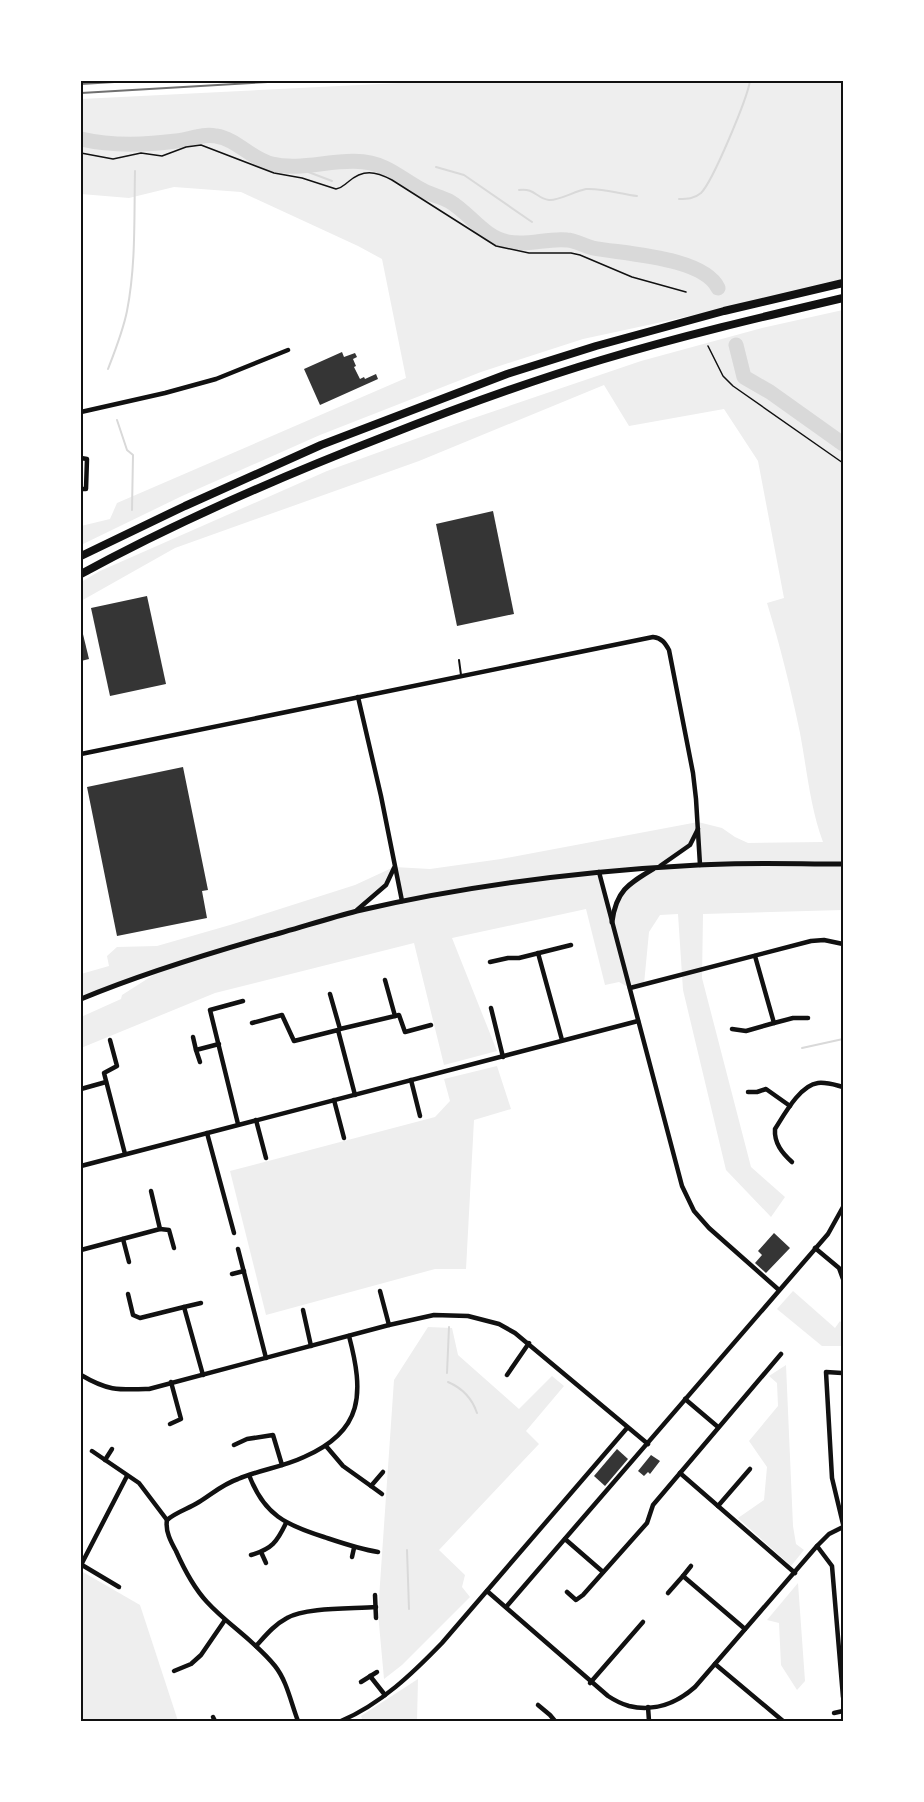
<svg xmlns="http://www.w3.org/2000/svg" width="924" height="1802" font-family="Barlow,sans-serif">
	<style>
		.green { fill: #eee; fill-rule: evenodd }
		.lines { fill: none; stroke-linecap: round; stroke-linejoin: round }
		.stream { stroke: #d9d9d9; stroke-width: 2 }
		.river { stroke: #d9d9d9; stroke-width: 15 }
		.building { fill: #353535 }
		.path { stroke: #111; stroke-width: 1.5 }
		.service { stroke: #111; stroke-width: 2 }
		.minor { stroke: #111; stroke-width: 4.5 }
		.tertiary { stroke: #111; stroke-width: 5 }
		.trunk { stroke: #111; stroke-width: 8 }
		.rail { stroke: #707070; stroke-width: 2 }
		.neatline { fill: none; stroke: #111; stroke-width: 2 }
	</style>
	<rect width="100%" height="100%" fill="#fff"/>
	<!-- green -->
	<g class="green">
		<path d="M439,81H843V283L583,339L481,372L320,435L182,496L81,545V526L110,519L117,503L406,378L382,259L358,246L241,192L174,187L129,198L81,194V99Z"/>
		<path d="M843,310V910L703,914L702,978L751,1167L785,1197L771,1217L726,1170L683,990L678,914L660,915L649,932L644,984L630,988L619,982L605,985L586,909L452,938L497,1051L444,1065L414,943L215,993L81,1048V1017L121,999L122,995L166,967L81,999V974L109,966L107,956L117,947L157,946L230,925L355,885L394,867L430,869L501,859L698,822L722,828L735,837L748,843L823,842C810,807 807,770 800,733C791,690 780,645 767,603L784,598L758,461L724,409L629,426L604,385L419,461L175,548L81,601V582L100,571L327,471L465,421L641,361L762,328ZM698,831L700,865L659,867L690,845ZM394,868L402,901L356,911L386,885ZM653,869L621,893L611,920L600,872Z"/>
		<path d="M497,1066L511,1109L474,1120L466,1269H435L266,1315L230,1171L435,1117L450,1101L444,1079Z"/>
		<path d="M793,1291L835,1328L840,1321L843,1325V1346H822L777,1309Z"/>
		<path d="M428,1327L452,1328L458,1355L519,1409L552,1376L564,1386L526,1431L539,1444L439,1550L465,1575L462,1587L470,1597L402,1665L384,1679L378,1613L394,1380Z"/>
		<path d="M786,1365L793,1526L796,1544L804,1550L791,1566L738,1518L764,1500L767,1467L749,1441L778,1406L777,1383L769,1376Z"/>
		<path d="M81,1571L140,1605L178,1721H81Z"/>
		<path d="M798,1583L805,1681L797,1690L781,1665L779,1623L767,1620Z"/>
		<path d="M418,1679L417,1721H363L361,1716Z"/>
	</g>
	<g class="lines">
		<!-- stream -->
		<g class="stream">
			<path d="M290,165L332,181"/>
			<path d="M436,167L464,175L532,222"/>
			<path d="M519,190C535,188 536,198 549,200C558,201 575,191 586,189C602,188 621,194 637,196"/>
			<path d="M679,199C687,199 694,199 701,193C713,181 747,99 750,81"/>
			<path d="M108,369C115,351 123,331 127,311C136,265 134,218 135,171"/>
			<path d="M117,420L127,450L133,455L132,510"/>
			<path d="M802,1048L843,1039"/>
			<path d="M447,1373L449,1327"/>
			<path d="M448,1382C462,1388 472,1398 477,1413"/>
			<path d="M407,1550L409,1609"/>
		</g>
		<!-- river -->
		<g class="river">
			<path d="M81,139C111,146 145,145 176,141C189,140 202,133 216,136C237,139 251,159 272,164C307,173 350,151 385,168C398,174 410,184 424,191C432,195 441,197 449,201C470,213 483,237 508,242C528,246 547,238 567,240C575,240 584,246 593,248C624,254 703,257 718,288"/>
			<path d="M736,345L744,377L770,392L843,444"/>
		</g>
	</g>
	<!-- building -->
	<g class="building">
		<path d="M342,352L344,357L355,353L357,357L353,359L356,366L354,367L360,379L364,377L365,379L376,374L378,379L320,405L304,369Z"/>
		<path d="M493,511L514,614L457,626L436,524Z"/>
		<path d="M147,596L166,684L110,696L91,608Z"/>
		<path d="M81,626L89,659L81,661Z"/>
		<path d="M183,767L208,890L202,891L207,918L117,936L87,787Z"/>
		<path d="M774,1233L790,1248L766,1273L755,1263L762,1255L758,1251Z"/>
		<path d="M617,1449L628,1459L605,1486L594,1476Z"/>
		<path d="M651,1455L660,1461L650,1474L648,1472L644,1476L638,1471Z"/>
	</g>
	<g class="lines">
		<!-- path -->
		<g class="path">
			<path d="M81,153L113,159L141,153L162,156L186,147L201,145L274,173L302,178L336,189C342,188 343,186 348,182C363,169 375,171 392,180L496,246L529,253H571L580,255L632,277L686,292"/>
			<path d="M708,346L723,376L733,386L843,463"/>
		</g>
		<!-- service -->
		<path class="service" d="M459,660L461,675"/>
		<!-- minor -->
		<g class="minor">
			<path d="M81,412L165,393L216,379L288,350"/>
			<path d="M81,458L87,459L86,489H81"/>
			<path d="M358,697L381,796L402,901"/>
			<path d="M81,754L653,637C662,638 665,643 669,650L693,773L696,799L700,865"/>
			<path d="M660,866L690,845L698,829"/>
			<path d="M599,872L682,1186L694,1211L709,1228L779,1290"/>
			<path d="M357,910L386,885L394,868"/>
			<path d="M538,953L562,1040"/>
			<path d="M755,956L774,1023L793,1018H808"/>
			<path d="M490,962L508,958H519L571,945"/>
			<path d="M630,988L811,941L824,940L843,944"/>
			<path d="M330,994L340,1029L338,1030"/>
			<path d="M491,1008L503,1057"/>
			<path d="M395,1016L399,1015L405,1032L431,1025"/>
			<path d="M252,1023L282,1015L294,1041L338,1030L355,1095"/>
			<path d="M340,1029L395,1016L385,980"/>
			<path d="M732,1029L746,1031L774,1023"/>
			<path d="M193,1037L196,1050"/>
			<path d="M110,1040L117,1066L104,1073L125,1154"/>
			<path d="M200,1062L196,1050L219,1044"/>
			<path d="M411,1080L420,1116"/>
			<path d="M81,1089L106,1082"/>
			<path d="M748,1092H757L766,1089L790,1106"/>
			<path d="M334,1100L344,1138"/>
			<path d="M256,1120L266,1158"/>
			<path d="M238,1124L210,1010L243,1001"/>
			<path d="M207,1133L234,1233"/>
			<path d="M792,1162C782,1153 774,1143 775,1129C784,1115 800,1085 818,1083C827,1082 835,1085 843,1087"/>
			<path d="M81,1166L638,1021"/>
			<path d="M160,1229L169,1230L174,1248"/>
			<path d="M123,1239L129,1262"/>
			<path d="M815,1248L839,1268L843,1279"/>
			<path d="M238,1249L266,1358"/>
			<path d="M81,1250L160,1229L151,1191"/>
			<path d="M232,1274L244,1271"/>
			<path d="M380,1291L389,1325"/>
			<path d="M128,1294L133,1315L140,1318L184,1307"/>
			<path d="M201,1303L184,1307L203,1375"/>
			<path d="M303,1310L311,1346"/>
			<path d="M842,1373L826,1372L832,1478L843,1524"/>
			<path d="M81,1375C108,1391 118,1390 149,1389L389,1325L434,1315L468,1316L499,1324L515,1333L648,1444"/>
			<path d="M507,1375L529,1343"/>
			<path d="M685,1399L718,1427"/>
			<path d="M170,1424L181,1419L171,1382"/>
			<path d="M234,1445L247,1439L273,1435L282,1465"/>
			<path d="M326,1446L343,1466L371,1486L383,1472"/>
			<path d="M92,1451L139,1483L167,1520C165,1531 171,1542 176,1551C184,1569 193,1587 207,1602C228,1625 255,1641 275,1666C287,1681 291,1703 298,1721"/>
			<path d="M105,1460L112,1449"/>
			<path d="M680,1473L795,1573"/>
			<path d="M249,1475C264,1515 286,1525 324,1537C342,1543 359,1549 378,1552"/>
			<path d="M371,1486L382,1494"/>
			<path d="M718,1506L750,1469"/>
			<path d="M167,1520C176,1512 188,1509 199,1502C212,1494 223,1484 238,1479C259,1470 283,1467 304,1457C364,1431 364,1393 349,1336"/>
			<path d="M565,1539L603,1572"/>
			<path d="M817,1546L832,1566L843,1697"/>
			<path d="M261,1552L266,1563"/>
			<path d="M251,1555C272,1549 277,1542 286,1523"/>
			<path d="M352,1557L354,1548"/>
			<path d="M81,1565L127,1476"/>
			<path d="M82,1565L119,1587"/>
			<path d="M691,1566L683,1576L745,1629"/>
			<path d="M487,1591L608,1696C614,1700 622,1704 629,1706C654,1712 677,1703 695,1687L817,1546L829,1534L843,1527"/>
			<path d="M567,1592L576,1600L583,1595L647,1523L653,1505L781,1354"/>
			<path d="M668,1593L683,1576"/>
			<path d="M375,1595L376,1618"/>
			<path d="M506,1607L828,1234L843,1207"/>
			<path d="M256,1646C266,1635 274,1625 287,1618C306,1607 353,1609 376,1607"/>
			<path d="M715,1664L783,1721"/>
			<path d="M174,1671L191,1664L201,1655L225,1620"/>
			<path d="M370,1676L385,1695"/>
			<path d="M361,1682L377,1672"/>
			<path d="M590,1683L643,1622"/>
			<path d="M538,1705L550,1715L555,1721"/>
			<path d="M648,1707L649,1721"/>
			<path d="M834,1713L843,1711"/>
			<path d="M213,1717L215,1721"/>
			<path d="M341,1721C381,1704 413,1673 442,1643L627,1428"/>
		</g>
		<!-- tertiary -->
		<g class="tertiary">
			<path d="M612,922C616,891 628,884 653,869"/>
			<path d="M81,999C141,974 203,955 266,937C296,929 326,919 357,911C469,885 584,871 698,865C746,862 795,864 843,864"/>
		</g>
		<!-- trunk -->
		<g class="trunk">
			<path d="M81,556L185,506L321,445L507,374L596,346L724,311L843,283"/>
			<path d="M81,574C178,521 280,477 383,437C454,409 527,382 601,360C681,336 762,317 843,298"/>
		</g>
		<!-- rail -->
		<g class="rail">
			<path d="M81,84L131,81"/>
			<path d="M81,93L286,81"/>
		</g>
	</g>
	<!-- border -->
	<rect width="924" height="1802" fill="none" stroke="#ffffff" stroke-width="165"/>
	<rect x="82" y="82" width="760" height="1638" class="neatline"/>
</svg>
